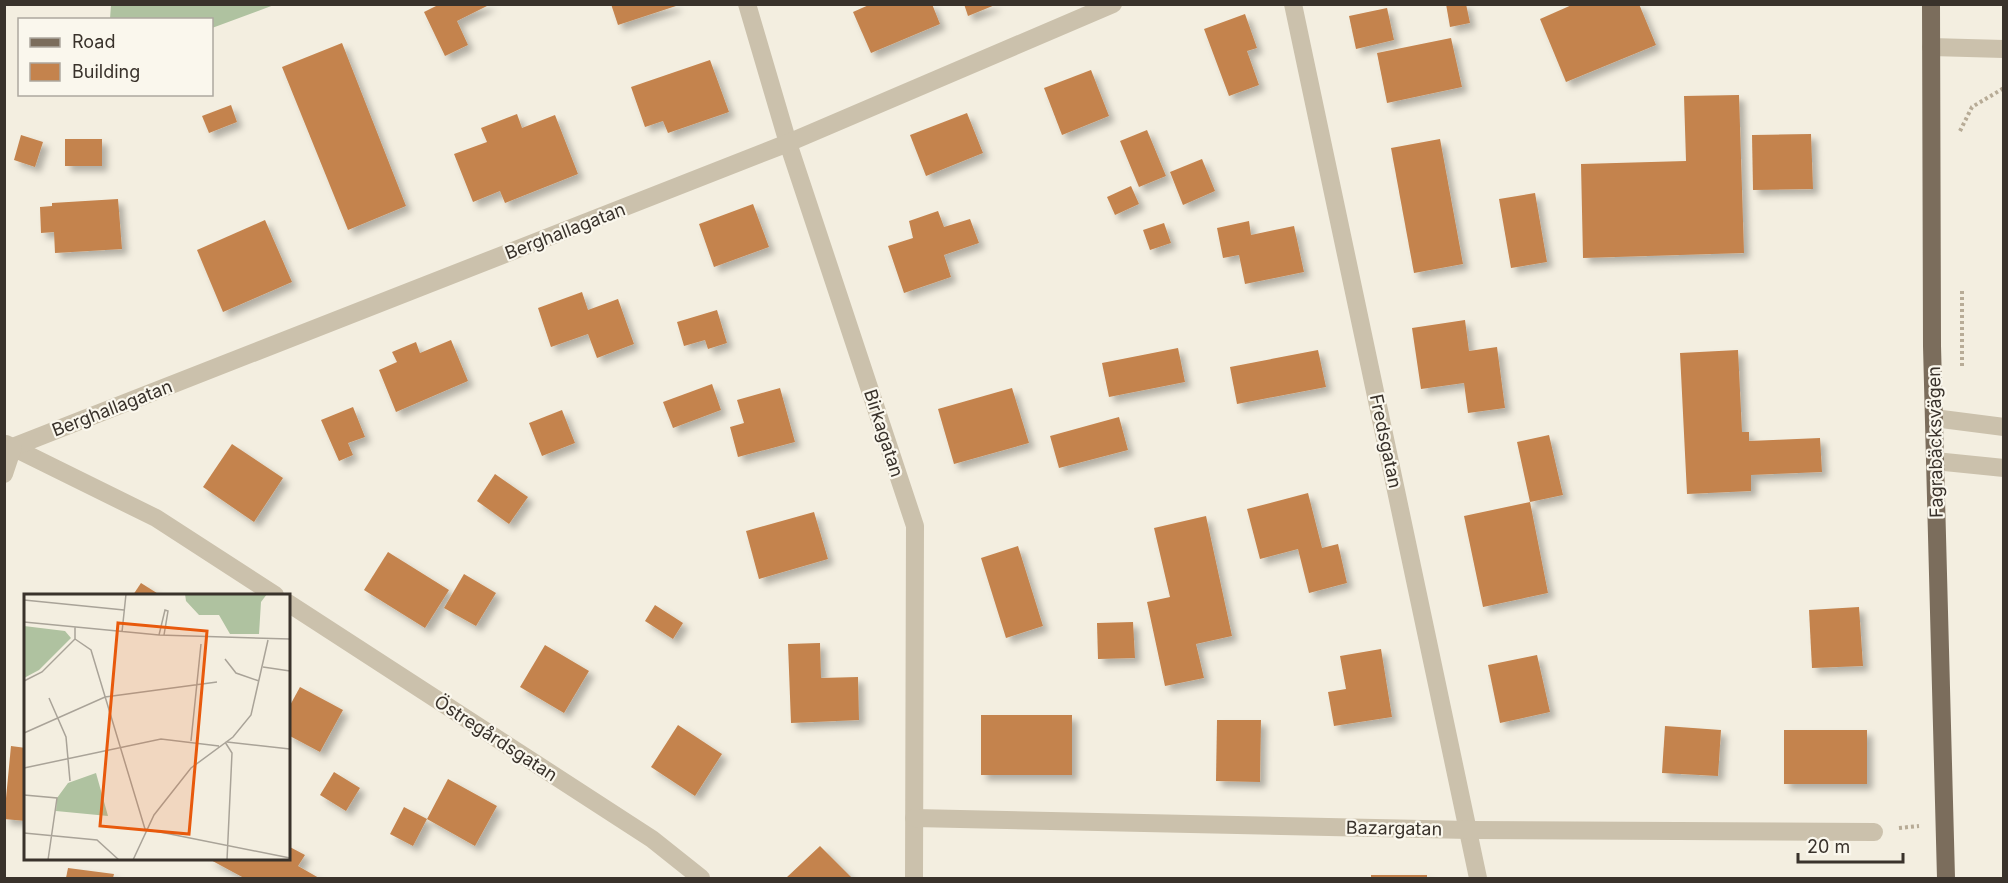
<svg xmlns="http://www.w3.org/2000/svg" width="2008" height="883" font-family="Inter,sans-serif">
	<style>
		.green { fill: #afc2a0 }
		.building { fill: #c4834d; filter: url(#shadow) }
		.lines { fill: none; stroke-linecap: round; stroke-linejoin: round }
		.path { stroke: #b7ab96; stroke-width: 4; stroke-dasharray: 3 3; stroke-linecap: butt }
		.minor { stroke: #cbc1ac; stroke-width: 18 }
		.major { stroke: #7b6d5c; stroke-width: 18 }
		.labels { text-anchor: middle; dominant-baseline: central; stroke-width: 4.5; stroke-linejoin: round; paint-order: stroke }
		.street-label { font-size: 18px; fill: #39322b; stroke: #faf7ed }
		.inset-road { fill: none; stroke: #a9a398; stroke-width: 1.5 }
		.view { fill: #e8590c; fill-opacity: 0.15; stroke: #e8590c; stroke-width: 3 }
		.inset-edge { fill: none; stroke: #39322b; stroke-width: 3 }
	</style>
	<defs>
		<filter id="shadow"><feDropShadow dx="5.5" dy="5.5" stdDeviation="3" flood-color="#0004"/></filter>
	</defs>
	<rect width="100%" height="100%" fill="#f3eee0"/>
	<!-- green -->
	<path class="green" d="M111,5V4L274,5L212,28V20L110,19Z"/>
	<!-- building -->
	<g class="building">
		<path d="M440,4H491L457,21L468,45L445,56L424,12Z"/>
		<path d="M611,4H675L676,6L618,25Z"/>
		<path d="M871,4H932L940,24L871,53L853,12Z"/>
		<path d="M964,4H995V5L968,16Z"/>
		<path d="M1446,4H1466L1470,23L1450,27Z"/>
		<path d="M1574,4H1639L1656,45L1566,82L1540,19Z"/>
		<path d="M1387,8L1394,40L1356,49L1349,16Z"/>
		<path d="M1245,14L1257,48L1247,51L1259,85L1229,96L1204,29Z"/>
		<path d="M1451,38L1462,87L1387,103L1377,53Z"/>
		<path d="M342,43L406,206L348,230L282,67Z"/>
		<path d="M710,60L729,112L668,133L663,121L645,127L631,87Z"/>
		<path d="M1091,70L1109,116L1062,135L1044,88Z"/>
		<path d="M1739,95L1744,253L1583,258L1581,164L1686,161L1684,96Z"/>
		<path d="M231,105L237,122L209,133L202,116Z"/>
		<path d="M967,113L983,153L926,176L910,135Z"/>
		<path d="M517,114L522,128L555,115L578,174L505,203L500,191L473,202L454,154L487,142L481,128Z"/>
		<path d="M1147,130L1166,176L1139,187L1120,141Z"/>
		<path d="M1811,134L1813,189L1753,190L1752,135Z"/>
		<path d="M21,135L43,142L35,167L14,160Z"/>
		<rect x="65" y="139" width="37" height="27"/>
		<path d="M1440,139L1463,264L1414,273L1391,148Z"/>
		<path d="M1202,159L1215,191L1183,205L1170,172Z"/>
		<path d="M1131,186L1139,204L1115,215L1107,197Z"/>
		<path d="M1535,193L1547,262L1511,268L1499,199Z"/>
		<path d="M118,199L122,249L55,253L54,232L41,233L40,207L52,206V203Z"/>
		<path d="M753,204L769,247L714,267L699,224Z"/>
		<path d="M938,211L944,227L970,219L979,243L944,255L951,277L904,293L888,246L913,238L909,221Z"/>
		<path d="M265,220L292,282L223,312L197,250Z"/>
		<path d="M1249,221L1251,235L1294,226L1304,272L1245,284L1239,255L1223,258L1217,228Z"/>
		<path d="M1164,223L1171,243L1150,250L1143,230Z"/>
		<path d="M582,292L588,310L618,299L634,344L597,358L588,334L551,347L538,308Z"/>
		<path d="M717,310L727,343L708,349L705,340L684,346L677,322Z"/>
		<path d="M1465,320L1469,351L1497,347L1505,408L1468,413L1464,383L1421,389L1412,328Z"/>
		<path d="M451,340L468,381L396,412L379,370L397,362L392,352L416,342L420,353Z"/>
		<path d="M1178,348L1185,382L1109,397L1102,363Z"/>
		<path d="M1318,350L1326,387L1237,404L1230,367Z"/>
		<path d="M1738,350L1742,432H1749V441L1820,438L1822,472L1751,475V491L1687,494L1680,353Z"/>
		<path d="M712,384L721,410L673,428L663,402Z"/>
		<path d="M780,388L795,442L738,457L730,427L744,423L737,400Z"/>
		<path d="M1012,388L1029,443L954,464L938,409Z"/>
		<path d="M353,407L365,437L348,443L353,455L339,461L321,420Z"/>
		<path d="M562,410L575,443L542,456L529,423Z"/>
		<path d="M1119,417L1128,450L1059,468L1050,436Z"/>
		<path d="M1549,435L1563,495L1530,502L1548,593L1483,607L1464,516L1530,502L1517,442Z"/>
		<path d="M232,444L283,478L254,522L203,487Z"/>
		<path d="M495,474L528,497L509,524L477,501Z"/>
		<path d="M1308,493L1322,548L1338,544L1347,583L1309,593L1298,549L1260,559L1247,509Z"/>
		<path d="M814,512L828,559L759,579L746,531Z"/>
		<path d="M1206,516L1232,636L1196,644L1204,678L1165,686L1147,602L1170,597L1154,528Z"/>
		<path d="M1018,546L1043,626L1006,638L981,558Z"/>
		<path d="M388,552L449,590L425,628L364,590Z"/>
		<path d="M464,574L496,593L476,626L444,608Z"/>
		<path d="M141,583L160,595H133Z"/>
		<path d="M655,605L683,623L673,639L645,621Z"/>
		<path d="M1859,607L1863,666L1812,668L1809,610Z"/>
		<path d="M1133,622L1135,658L1098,659L1097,623Z"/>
		<path d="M820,643L821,678L858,677L859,720L791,723L788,644Z"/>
		<path d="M545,645L589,671L564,713L520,687Z"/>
		<path d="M1381,649L1392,717L1334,726L1328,692L1346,689L1340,656Z"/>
		<path d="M1537,655L1550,712L1500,723L1488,665Z"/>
		<path d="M300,687L343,710L320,752L288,735V709Z"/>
		<rect x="981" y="715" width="91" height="60"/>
		<path d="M1217,720H1261L1260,782L1216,781Z"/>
		<path d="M678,725L722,754L695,796L651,767Z"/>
		<path d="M1665,726L1721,730L1718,776L1662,773Z"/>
		<rect x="1784" y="730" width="83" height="54"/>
		<path d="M11,746L26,748V821L4,819Z"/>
		<path d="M334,772L360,788L346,811L320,795Z"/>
		<path d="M448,779L497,806L475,846L427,819L413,846L390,834L404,807L427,819Z"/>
		<path d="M288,846L305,855L298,866L319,878H244L207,858H288Z"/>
		<path d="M820,846L852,878H786Z"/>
		<path d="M68,868L114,874L113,878H66Z"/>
		<rect x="1371" y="875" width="56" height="3"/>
	</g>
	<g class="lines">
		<!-- path -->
		<g class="path">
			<path d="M1960,131L1972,107L2004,88"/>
			<path d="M1962,291V368"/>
			<path d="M1899,828L1919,826"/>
		</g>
		<!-- minor -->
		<g class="minor">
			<path d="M747,4L788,143L915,526L914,878"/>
			<path d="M1293,4L1478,878"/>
			<path d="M1931,47L2004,49"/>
			<path d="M1934,418L2004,427"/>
			<path d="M6,444L156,518L275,595"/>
			<path d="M13,447L788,143L1113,4"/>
			<path d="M1935,461L2004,468"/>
			<path d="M4,474L13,447"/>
			<path d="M288,603L652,839L701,878"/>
			<path d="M914,818L1469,830L1874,832"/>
		</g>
		<!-- major -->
		<path class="major" d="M1931,4L1932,346L1946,878"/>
	</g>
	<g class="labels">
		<!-- street labels -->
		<g class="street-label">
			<text transform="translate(565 231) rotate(-21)">Berghallagatan</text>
			<text transform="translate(112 408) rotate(-21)">Berghallagatan</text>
			<text transform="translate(884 433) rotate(72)">Birkagatan</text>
			<text transform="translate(1386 441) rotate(78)">Fredsgatan</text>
			<text transform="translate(1935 442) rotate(-91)">Fagrabäcksvägen</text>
			<text transform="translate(496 738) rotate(33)">Östregårdsgatan</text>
			<text transform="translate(1394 828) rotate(1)">Bazargatan</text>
		</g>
	</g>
	<!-- overview -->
	<g transform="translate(24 594)">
		<rect width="266" height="266" fill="#f3eee0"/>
		<path d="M161,0H243L237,8L235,40H206L195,21H175L162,7ZM0,32L41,37L47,44L15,76L0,84ZM72,179L84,222L32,217L33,204L44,189Z" fill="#afc2a0"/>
		<path class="inset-road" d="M0,6L100,16M0,28L135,41L266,45M98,38L102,0M135,41L141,16L144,17L140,41M51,45L67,56L121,235M201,65L212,79L235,87M239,73L266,77M0,87L18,78L51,45V33M25,104L42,143L46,187M0,139L81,103L193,88M167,147L177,50M201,148L208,159L203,266M203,148L266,155M0,174L137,145L195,152M0,201L33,204L24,266M121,235L266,264M0,239L73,246L95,266M109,266L130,221L167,174L209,143L227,121L244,46"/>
		<path class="view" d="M94,29L183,37L165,240L76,232Z"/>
		<rect width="266" height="266" class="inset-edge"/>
	</g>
	<!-- border -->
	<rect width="2008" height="883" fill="none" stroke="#39322b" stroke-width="12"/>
	<!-- legend -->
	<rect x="18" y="18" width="195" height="78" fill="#faf7ed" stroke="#ada89f" stroke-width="1.5"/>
	<rect x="30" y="38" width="30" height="9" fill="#7b6d5c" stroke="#ada89f" stroke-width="1.5"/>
	<text x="72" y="48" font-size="18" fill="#39322b">Road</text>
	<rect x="30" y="63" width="30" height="18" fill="#c4834d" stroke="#ada89f" stroke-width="1.5"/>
	<text x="72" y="78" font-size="18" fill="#39322b">Building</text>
	<!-- scale -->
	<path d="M1798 853v9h105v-9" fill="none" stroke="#39322b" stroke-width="3"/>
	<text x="1807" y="853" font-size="18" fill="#39322b" stroke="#faf7ed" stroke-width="4.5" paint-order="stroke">20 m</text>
</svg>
